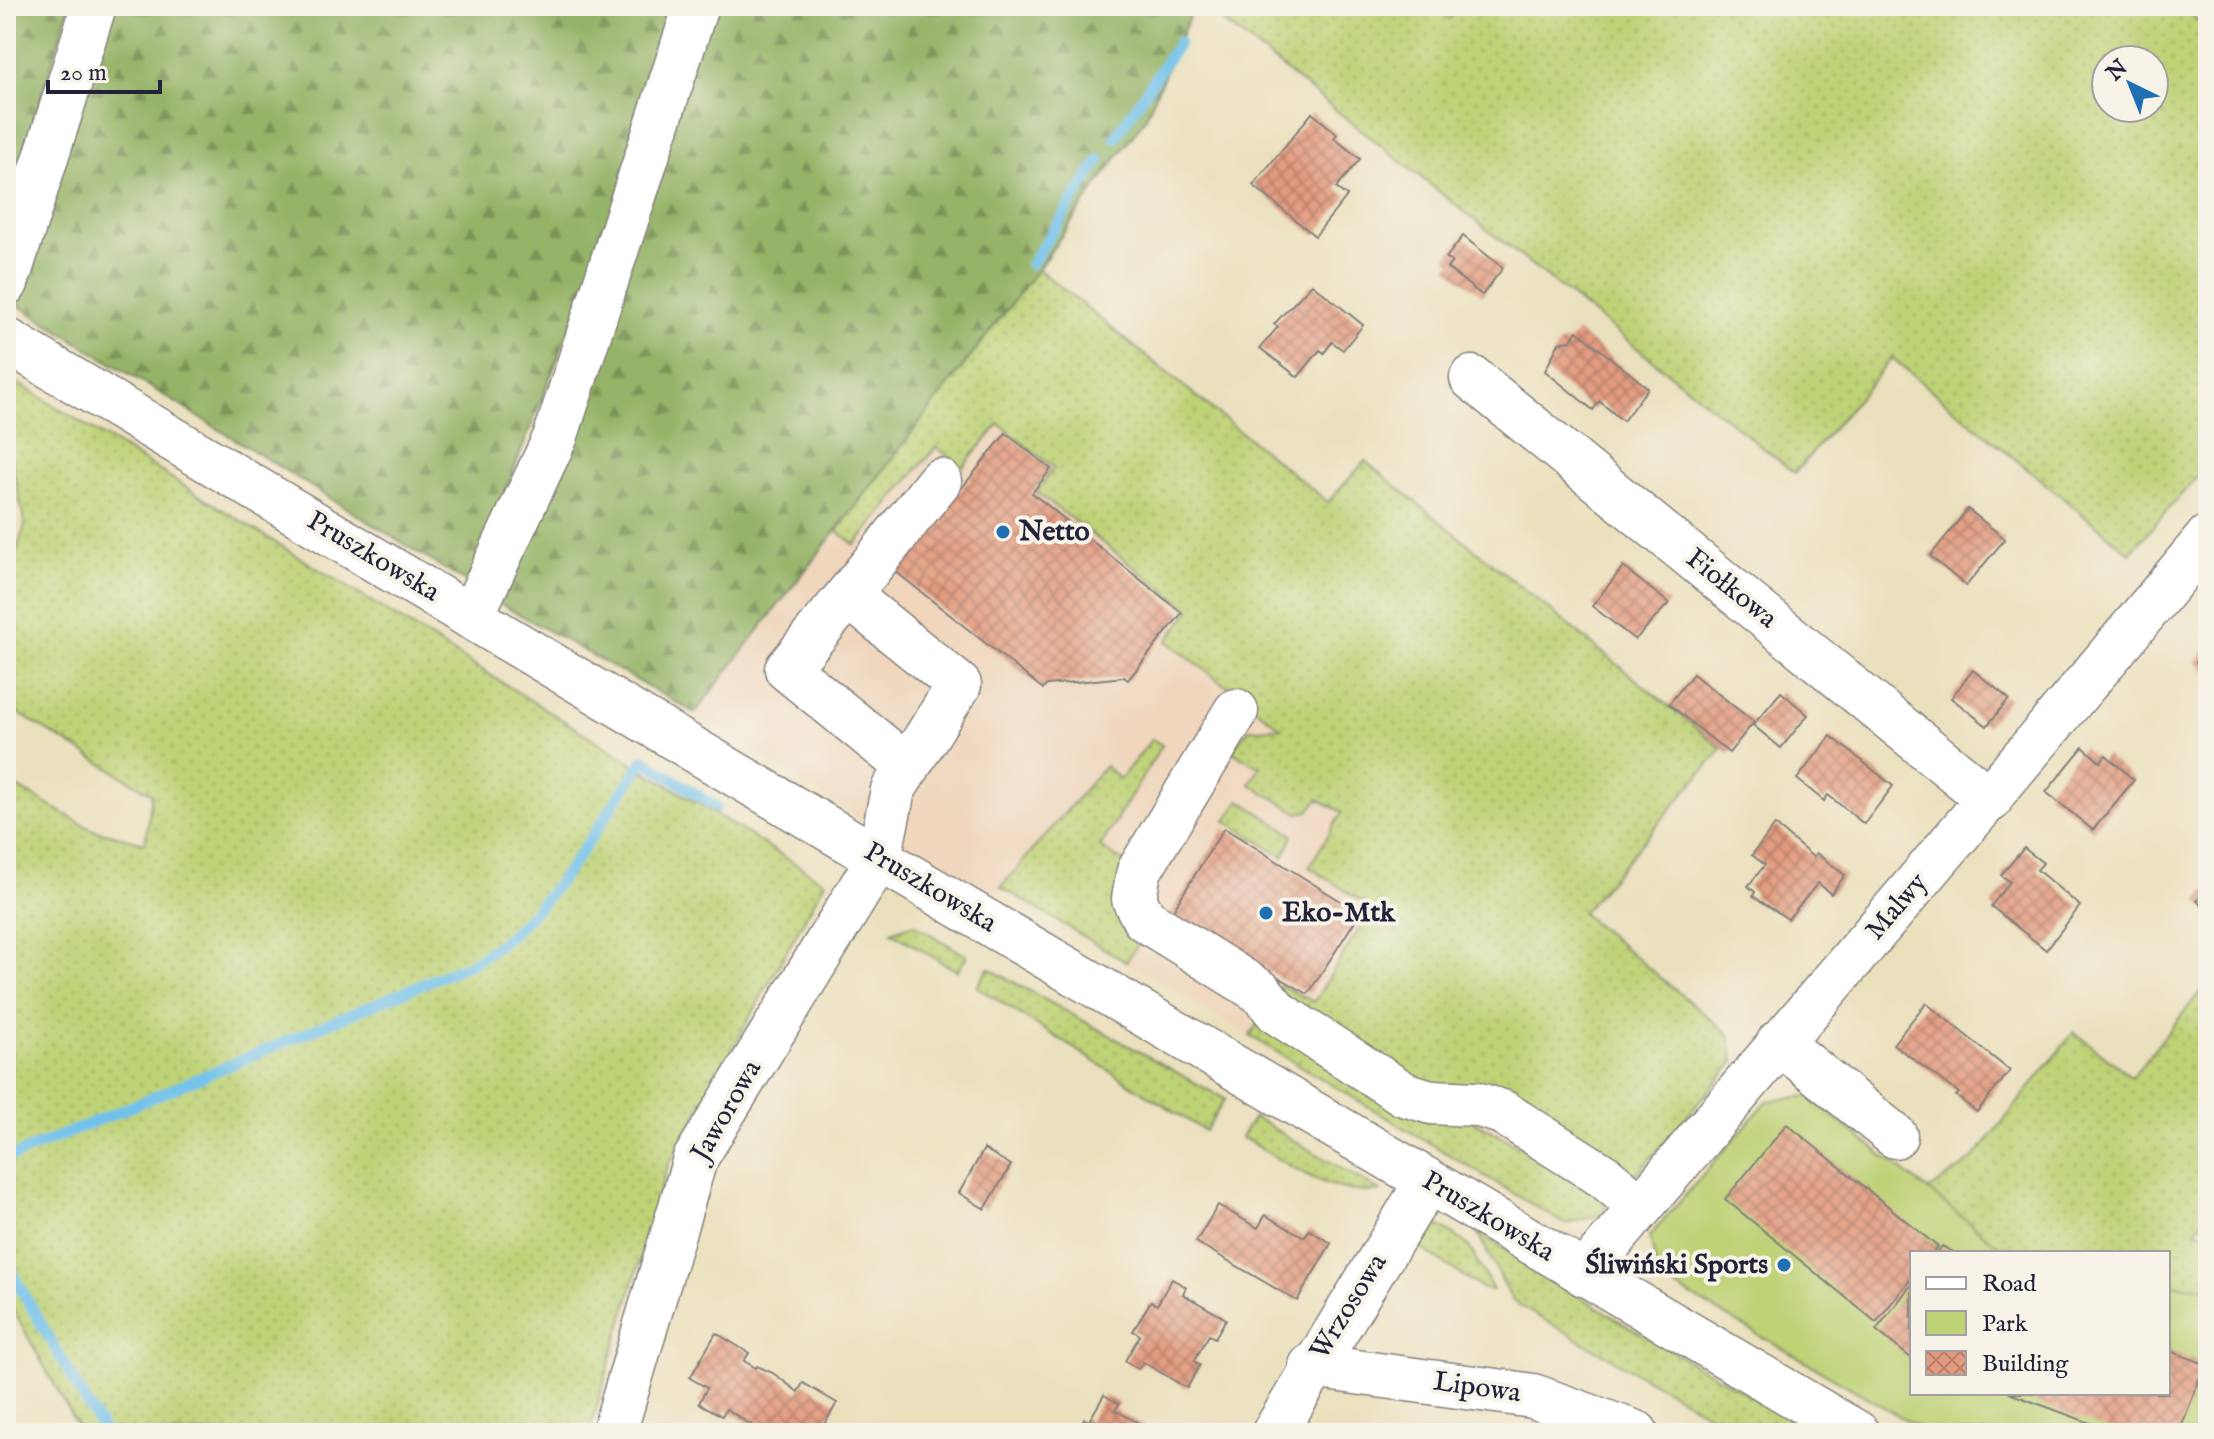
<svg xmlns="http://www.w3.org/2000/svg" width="2214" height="1439" font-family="'IM FELL English',serif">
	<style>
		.built { fill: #efd6bc }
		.grass { fill: url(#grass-dots); stroke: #707a58; stroke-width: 2; fill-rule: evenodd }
		.forest { fill: url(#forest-firs); stroke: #5c6b51; stroke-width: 2 }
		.green { fill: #bed276; stroke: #707a58; stroke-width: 2 }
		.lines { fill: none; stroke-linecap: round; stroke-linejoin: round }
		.stream { stroke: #71c1ec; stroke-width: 11 }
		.building { fill: url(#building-cross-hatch) }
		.minor-casing { stroke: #86817c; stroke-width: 47 }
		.minor { stroke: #fff; stroke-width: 44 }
		.poi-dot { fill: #1f6fb2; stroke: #f7f3e8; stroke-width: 3 }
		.labels { text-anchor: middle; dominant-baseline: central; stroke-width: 8; stroke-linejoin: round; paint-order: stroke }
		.poi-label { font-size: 28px; font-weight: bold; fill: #22223b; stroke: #f7f3e8; text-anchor: start }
		.street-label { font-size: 28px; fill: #22223b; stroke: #f7f3e8 }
	</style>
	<defs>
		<pattern id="grass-dots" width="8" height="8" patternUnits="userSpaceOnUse" patternTransform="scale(2)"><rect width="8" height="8" fill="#bed276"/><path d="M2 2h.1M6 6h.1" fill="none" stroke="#a3b467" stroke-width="1.8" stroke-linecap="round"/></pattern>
		<pattern id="forest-firs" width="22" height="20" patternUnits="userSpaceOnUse" patternTransform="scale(2)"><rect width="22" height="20" fill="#96b467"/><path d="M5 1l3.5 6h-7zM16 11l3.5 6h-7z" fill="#7a9256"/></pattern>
		<pattern id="building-cross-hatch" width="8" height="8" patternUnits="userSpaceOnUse" patternTransform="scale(2)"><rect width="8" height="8" fill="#e39c80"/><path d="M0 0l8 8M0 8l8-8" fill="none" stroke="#b87f6a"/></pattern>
	</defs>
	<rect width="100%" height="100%" fill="#f7f3e8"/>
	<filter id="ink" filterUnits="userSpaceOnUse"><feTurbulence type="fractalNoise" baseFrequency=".0125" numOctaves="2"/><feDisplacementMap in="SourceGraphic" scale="16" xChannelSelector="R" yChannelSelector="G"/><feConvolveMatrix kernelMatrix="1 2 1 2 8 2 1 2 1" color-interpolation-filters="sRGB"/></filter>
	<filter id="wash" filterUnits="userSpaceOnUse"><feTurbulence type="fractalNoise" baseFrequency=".006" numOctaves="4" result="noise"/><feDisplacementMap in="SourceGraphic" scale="32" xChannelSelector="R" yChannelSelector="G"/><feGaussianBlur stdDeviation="1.8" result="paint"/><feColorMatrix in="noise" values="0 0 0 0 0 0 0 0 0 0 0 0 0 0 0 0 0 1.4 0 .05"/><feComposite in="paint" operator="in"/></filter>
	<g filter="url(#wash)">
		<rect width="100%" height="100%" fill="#ebe0be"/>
		<!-- built -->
		<path class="built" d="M999,424L1055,469L1036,493L1191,611L1168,640L1582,913L1729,1034L1734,1062L1607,1209L1598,1216L1565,1224L1001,887L993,897L804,784L695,713L837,531L855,545L937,447Z"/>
		<!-- grass -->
		<g class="grass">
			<path d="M1204,6H1435L1449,19L1460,6H2181L2208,29V464L2130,553L1892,358L1795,473ZM2106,60H2154V108H2106Z"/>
			<path d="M1038,269L1328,502L1365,461L1722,749L1582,913L1729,1034L1734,1062L1636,1175L1430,1088L1274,993L1280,985L1314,1002L1372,908L1309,867L1342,812L1318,799L1309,811L1298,813L1250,784L1260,767L1231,751L1249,729L1281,728L1167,641L1191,610L1036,492L1054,468L999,424L963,467L936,447L855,545L837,531Z"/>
			<path d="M6,376L825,882L668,1165L589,1433H81L6,1297V781L93,830L145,843L152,794L6,706V584L25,525L12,463L6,459Z"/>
			<path d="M1152,739L1162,745L1100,847L1124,862L1128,927L1139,943L1126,962L1001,887L1105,766L1120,779Z"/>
			<path d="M1240,800L1293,835L1284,857L1226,821Z"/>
			<path d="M914,924L967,956L957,971L891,932Z"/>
			<path d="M988,968L1225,1099L1205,1131L977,987Z"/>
			<path d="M2208,982V1215L2195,1231L2208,1233V1358L2168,1341V1253H1959L1926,1192L1973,1159L2074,1032L2132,1077Z"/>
			<path d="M1260,1019L1466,1117L1596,1188L1607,1209L1598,1216L1565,1224L1250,1036Z"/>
			<path d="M1254,1117L1380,1191C1332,1199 1281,1159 1241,1137Z"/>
			<path d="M1437,1224L1468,1245L1493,1290L1483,1289L1411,1242L1415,1234Z"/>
			<path d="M1477,1232L1628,1326L1816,1433H1742L1525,1309L1511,1298Z"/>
		</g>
		<!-- forest -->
		<g class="forest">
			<path d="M6,6H70L6,208Z"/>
			<path d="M114,6H675L611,223L469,584L16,304Z"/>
			<path d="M705,6H1194L1146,117L1038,269L695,713L499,603Z"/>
		</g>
		<!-- green -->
		<path class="green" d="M1807,1096L1998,1245L2024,1253H1912V1393H2168V1284L2208,1288V1433H1929L1658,1277L1650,1236L1767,1101Z"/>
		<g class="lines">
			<!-- stream -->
			<g class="stream">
				<path d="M1115,138L1179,42"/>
				<path d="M1031,264L1100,160"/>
				<path d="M9,1158L470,964C547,920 594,830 644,760L716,807"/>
				<path d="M6,1263L104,1433"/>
			</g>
		</g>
		<g id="blocks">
			<!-- building -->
			<g class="building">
				<path d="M1312,113L1337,134L1334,138L1360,159L1336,188L1347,196L1315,236L1253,185Z"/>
				<path d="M1463,236L1503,268L1482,295L1447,268L1452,262L1446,258Z"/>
				<path d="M1312,284L1363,325L1343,350L1332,342L1324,353L1320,350L1298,377L1260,348L1278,327L1274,324Z"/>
				<path d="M1577,331L1648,388L1623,421L1599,401L1593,410L1545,371L1559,343L1570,341Z"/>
				<path d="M1006,433L1051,469L1032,493L1182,613L1128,680L1124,677L1047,685L1043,689L895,571Z"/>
				<path d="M1968,509L2005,539L1966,586L1930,556Z"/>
				<path d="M1623,567L1669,603L1635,640L1592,606Z"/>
				<path d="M2208,647V672L2196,662Z"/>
				<path d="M1973,670L2009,699L1987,726L1951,698Z"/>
				<path d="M1693,674L1754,722L1729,753L1669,704Z"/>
				<path d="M1781,692L1808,715L1781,748L1753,725Z"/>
				<path d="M1831,736L1893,786L1864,824L1828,795L1824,801L1797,779Z"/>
				<path d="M2083,747L2100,762L2106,755L2134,780L2093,830L2046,792Z"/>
				<path d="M1775,825L1813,857L1816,853L1845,875L1831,894L1818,883L1788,919L1753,896L1755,892L1748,886L1765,865L1752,855Z"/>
				<path d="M1224,828L1355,910L1357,907L1362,910L1308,994L1170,915Z"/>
				<path d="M2024,848L2043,863L2037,870L2080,906L2046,950L1991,906L2010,882L2001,875Z"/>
				<path d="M2208,888V911L2197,901Z"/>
				<path d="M1926,1003L2010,1071L1977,1112L1956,1096L1959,1093L1893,1044Z"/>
				<path d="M1787,1124L1938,1247L1933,1253H1912V1278L1876,1322L1725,1199Z"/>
				<path d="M984,1149L1011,1165L985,1209L959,1193Z"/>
				<path d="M1218,1205L1258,1228L1265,1215L1304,1237L1309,1230L1331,1243L1297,1301L1196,1242Z"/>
				<path d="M1942,1246L1955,1253H1937Z"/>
				<path d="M1172,1279L1186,1287L1183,1294L1226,1319L1215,1338L1209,1335L1194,1361L1200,1365L1187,1388L1143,1362L1138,1369L1125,1361L1140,1335L1133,1331L1151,1301L1157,1305Z"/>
				<path d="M1912,1284V1359L1876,1330Z"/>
				<path d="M716,1333L749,1353L744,1361L756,1368L757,1366L773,1373L798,1392L803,1383L837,1403L819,1433H764L726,1409L722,1416L699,1403L707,1388L690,1378Z"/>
				<path d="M2168,1350L2205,1364L2179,1433H2117L2009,1393H2168Z"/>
				<path d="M1104,1395L1119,1404L1115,1410L1156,1433H1075L1084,1418L1089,1421Z"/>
			</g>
		</g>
	</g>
	<g filter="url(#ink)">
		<use href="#blocks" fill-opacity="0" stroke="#86817c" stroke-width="2"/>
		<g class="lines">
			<!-- minor casing -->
			<g class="minor-casing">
				<g id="minor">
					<path d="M6,283L94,6"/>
					<path d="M6,340L735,774L1857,1433"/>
					<path d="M1472,378L1990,800"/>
					<path d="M848,595L939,481"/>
					<path d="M471,617L555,438L696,6"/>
					<path d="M1236,711L1139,871L1134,899L1144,919L1261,992L1278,1013L1404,1094L1431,1102L1476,1104L1502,1112L1605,1177L1641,1207"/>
					<path d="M1779,1042L1895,1136"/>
					<path d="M1584,1274C1792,1028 2003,785 2208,537"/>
					<path d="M1311,1366L1533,1396L1636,1433"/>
					<path d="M614,1433L695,1159L879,858L893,790L959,685L848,595L787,669L908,767"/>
					<path d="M1274,1433L1427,1182"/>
				</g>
			</g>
			<!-- minor -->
			<use href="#minor" class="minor"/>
		</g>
	</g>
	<!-- markers -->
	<g class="poi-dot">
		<circle cx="1003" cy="532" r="8"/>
		<circle cx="1266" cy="913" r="8"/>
		<circle cx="1784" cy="1265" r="8"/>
	</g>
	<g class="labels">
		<!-- poi labels -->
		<g class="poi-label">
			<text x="1019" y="532">Netto</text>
			<text x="1282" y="913">Eko-Mtk</text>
			<text x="1768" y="1265" text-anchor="end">Śliwiński Sports</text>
		</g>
		<!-- street labels -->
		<g class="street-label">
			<text transform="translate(373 557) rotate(31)">Pruszkowska</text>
			<text transform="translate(1731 589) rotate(39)">Fiołkowa</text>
			<text transform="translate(930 888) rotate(31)">Pruszkowska</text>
			<text transform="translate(1897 907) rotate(-49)">Malwy</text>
			<text transform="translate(727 1111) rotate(-60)">Jaworowa</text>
			<text transform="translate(1488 1217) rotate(31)">Pruszkowska</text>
			<text transform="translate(1349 1307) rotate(-58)">Wrzosowa</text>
			<text transform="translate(1477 1388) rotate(8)">Lipowa</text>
		</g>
	</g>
	<!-- margin -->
	<rect width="2214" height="1439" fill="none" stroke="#f7f3e8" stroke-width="32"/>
	<!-- legend -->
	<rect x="1910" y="1251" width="260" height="144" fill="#f7f3e8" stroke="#a29fa3" stroke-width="2"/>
	<rect x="1926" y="1277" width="40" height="12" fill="#ffffff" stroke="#a29fa3" stroke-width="2"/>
	<text x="1982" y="1291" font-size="24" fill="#22223b">Road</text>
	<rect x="1926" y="1311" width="40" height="24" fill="#bed276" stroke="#a29fa3" stroke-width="2"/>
	<text x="1982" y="1331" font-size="24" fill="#22223b">Park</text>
	<rect x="1926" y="1351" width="40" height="24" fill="url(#building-cross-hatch)" stroke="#a29fa3" stroke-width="2"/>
	<text x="1982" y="1371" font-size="24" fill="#22223b">Building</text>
	<!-- north arrow -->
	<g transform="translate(2130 84) rotate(317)"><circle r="38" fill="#f7f3e8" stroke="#a29fa3" stroke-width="2"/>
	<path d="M0-6L14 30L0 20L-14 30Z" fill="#1f6fb2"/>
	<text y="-12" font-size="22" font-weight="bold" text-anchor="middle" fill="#22223b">N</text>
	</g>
	<!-- scale -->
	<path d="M48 80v12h112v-12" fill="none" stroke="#22223b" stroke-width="4"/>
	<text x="60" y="80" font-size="24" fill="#22223b" stroke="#f7f3e8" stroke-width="6" paint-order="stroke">20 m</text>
</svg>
